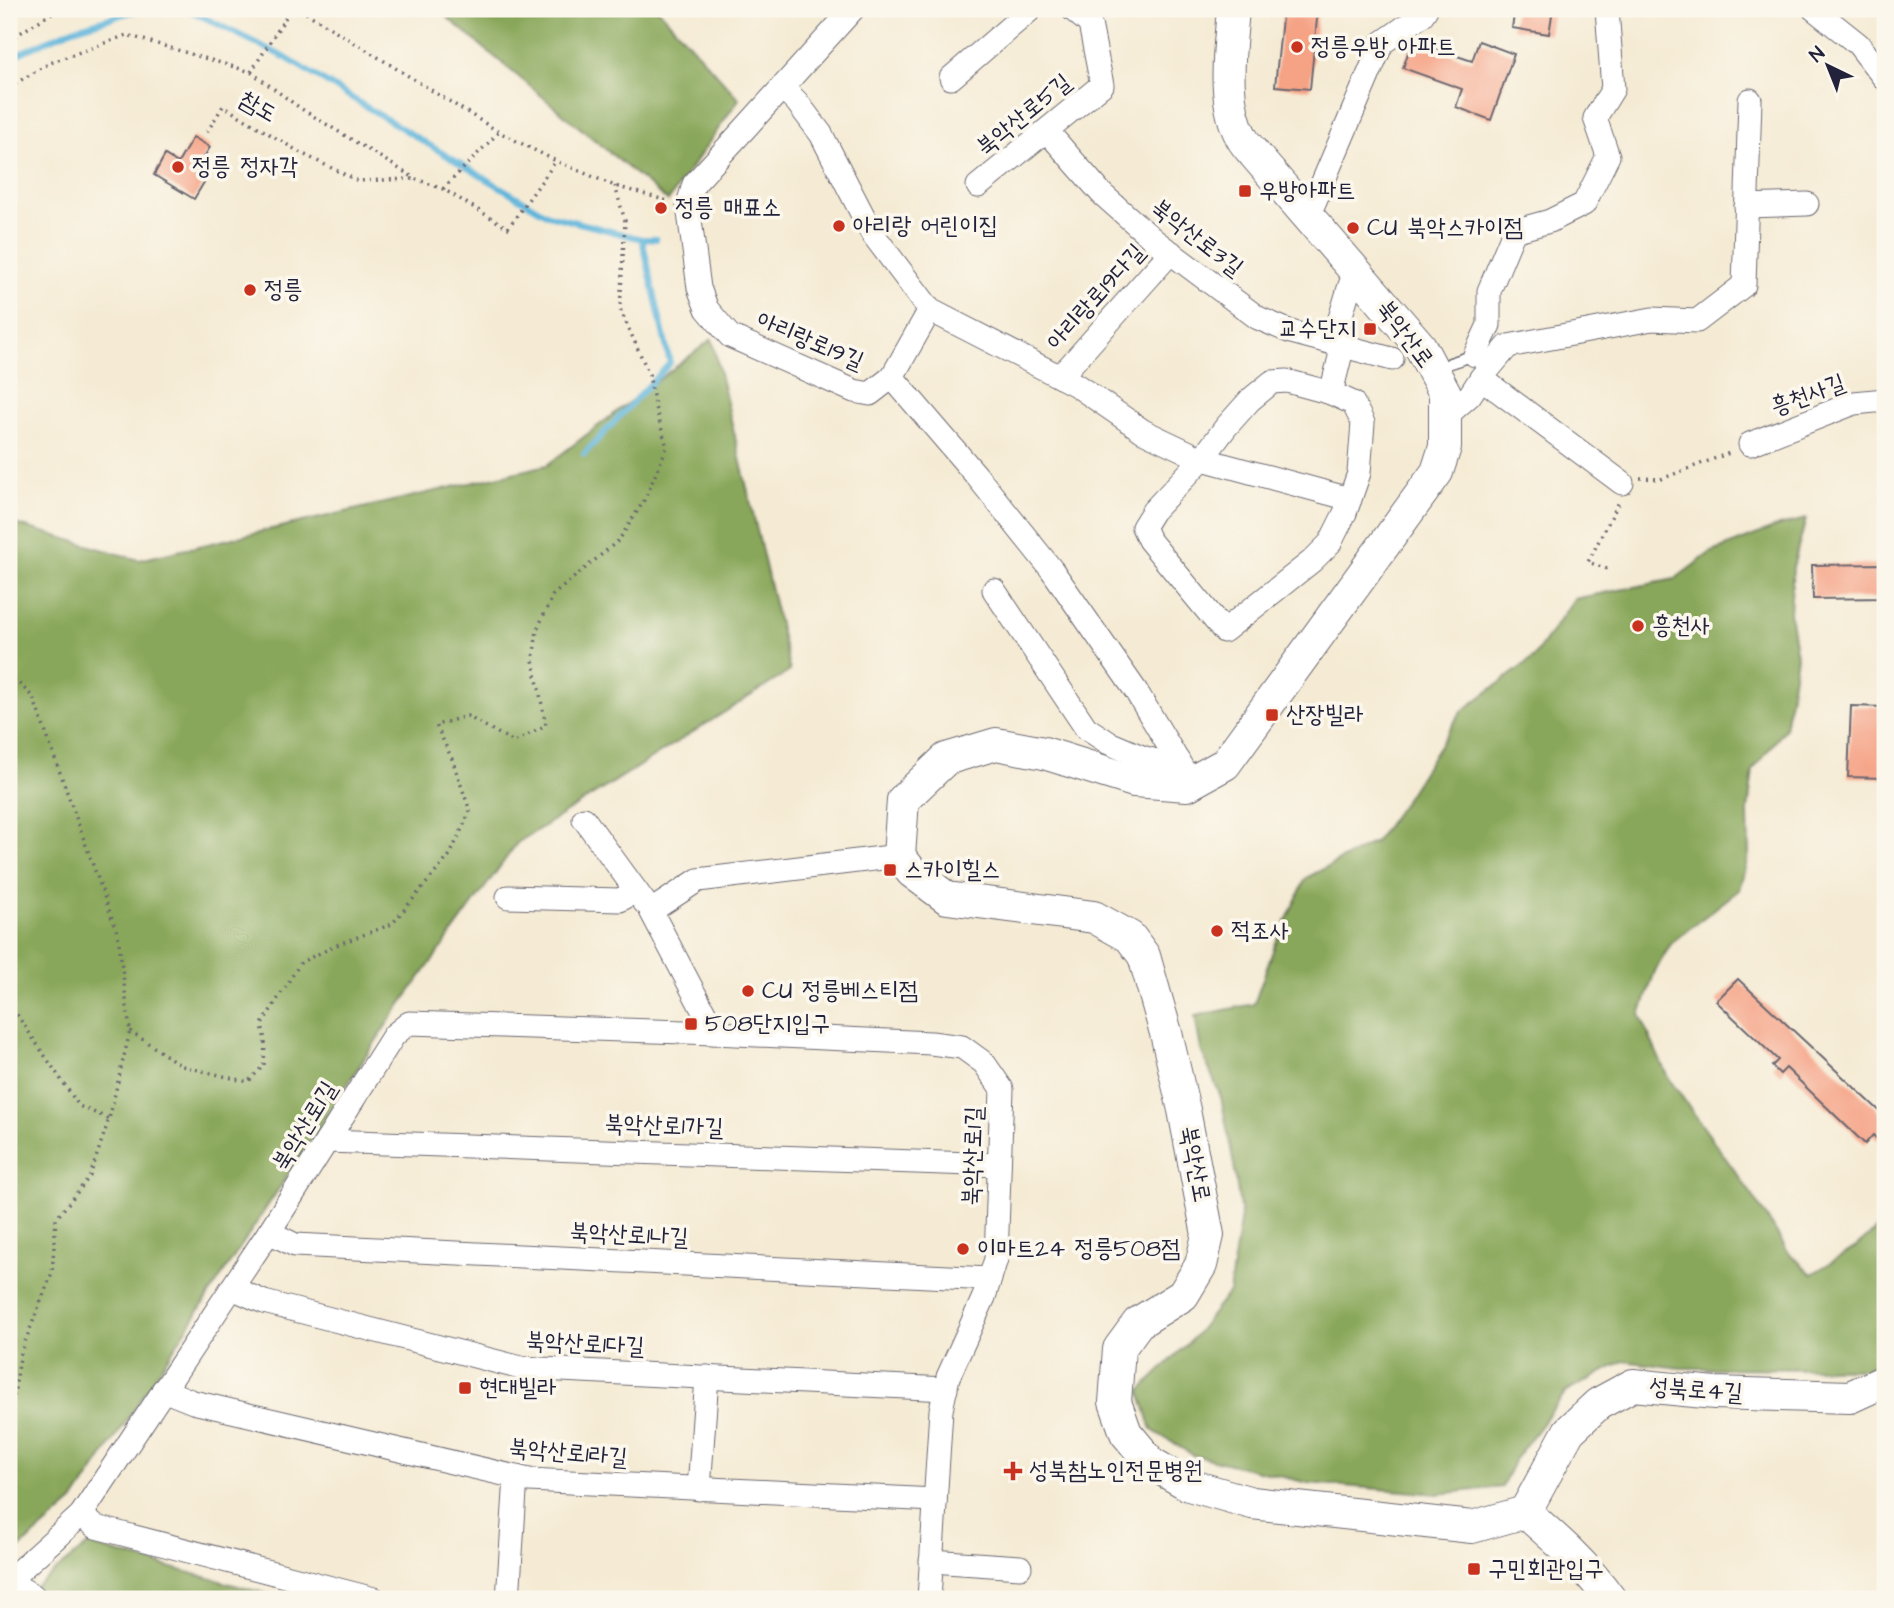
<svg xmlns="http://www.w3.org/2000/svg" width="1894" height="1608" font-family="'Architects Daughter','Poor Story',sans-serif">
	<style>
		.forest { fill: #89a75a; stroke: #56644a; stroke-width: 2 }
		.lines { fill: none; stroke-linecap: round; stroke-linejoin: round }
		.stream { stroke: #5fb5db; stroke-width: 6 }
		.building { fill: #f5a285 }
		.lane-casing { stroke: #6c6871; stroke-width: 13 }
		.street-casing { stroke: #6c6871; stroke-width: 25 }
		.secondary-casing { stroke: #6c6871; stroke-width: 34 }
		.path { stroke: #6c6871; stroke-width: 3.5; stroke-dasharray: 2 5; stroke-linecap: butt }
		.lane { stroke: #fff; stroke-width: 10 }
		.street { stroke: #fff; stroke-width: 23 }
		.secondary { stroke: #fff; stroke-width: 32 }
		.poi-dot { fill: #c8321e; stroke: #fbf7ec; stroke-width: 2.5 }
		.labels { text-anchor: middle; dominant-baseline: central; stroke-width: 7; stroke-linejoin: round; paint-order: stroke }
		.poi-label { font-size: 24px; fill: #22223b; stroke: #fbf7ec; text-anchor: start }
		.street-label { font-size: 24px; fill: #22223b; stroke: #fbf7ec }
	</style>
	<rect width="100%" height="100%" fill="#fbf7ec"/>
	<filter id="ink" filterUnits="userSpaceOnUse"><feTurbulence type="fractalNoise" baseFrequency=".0143" numOctaves="2"/><feDisplacementMap in="SourceGraphic" scale="14" xChannelSelector="R" yChannelSelector="G"/><feConvolveMatrix kernelMatrix="1 2 1 2 8 2 1 2 1" color-interpolation-filters="sRGB"/></filter>
	<filter id="wash" filterUnits="userSpaceOnUse"><feTurbulence type="fractalNoise" baseFrequency=".00686" numOctaves="4" result="noise"/><feDisplacementMap in="SourceGraphic" scale="28" xChannelSelector="R" yChannelSelector="G"/><feGaussianBlur stdDeviation="1.57" result="paint"/><feColorMatrix in="noise" values="0 0 0 0 0 0 0 0 0 0 0 0 0 0 0 0 0 1.4 0 .05"/><feComposite in="paint" operator="in"/></filter>
	<g filter="url(#wash)">
		<rect width="100%" height="100%" fill="#f5ebd4"/>
		<!-- forest -->
		<g class="forest">
			<path d="M437,9H658L739,99L668,201Z"/>
			<path d="M712,339L790,671L517,843L389,1021L73,1502L9,1557V522L139,560L547,465Z"/>
			<path d="M1806,519L1793,567L1790,613L1797,657L1785,729L1753,770L1748,811L1749,854L1739,890L1672,942L1655,971L1640,1015L1667,1076L1755,1199L1789,1253L1812,1274L1856,1247L1885,1222V1354L1867,1369L1680,1368L1623,1361L1566,1392L1515,1459L1502,1487L1438,1494L1308,1483L1193,1455L1152,1430L1140,1391L1193,1338L1229,1292L1241,1215L1234,1165L1221,1097L1201,1050L1195,1016L1254,1004L1275,945L1306,878L1375,842L1405,800L1461,712L1533,658L1574,599L1675,579L1710,553L1776,527Z"/>
			<path d="M88,1545L286,1599H20Z"/>
		</g>
		<g class="lines">
			<!-- stream -->
			<g class="stream">
				<path d="M187,9L286,58L449,157L548,215L642,239H656"/>
				<path d="M9,58L73,29L141,9"/>
				<path d="M584,454L670,363L642,239"/>
			</g>
		</g>
		<g id="blocks">
			<!-- building -->
			<g class="building">
				<path d="M1283,9H1318L1310,89L1275,86Z"/>
				<path d="M1515,9H1553L1549,34L1512,28Z"/>
				<path d="M1412,41L1472,61L1479,41L1514,54L1491,120L1456,107L1462,89L1403,68Z"/>
				<path d="M193,137L210,147L195,172L206,179L194,199L154,175L165,155L178,163Z"/>
				<path d="M1884,564L1885,598L1813,599L1812,565Z"/>
				<path d="M1851,706L1885,707L1883,778L1848,777Z"/>
				<path d="M1738,979L1885,1116V1147L1873,1135L1865,1144L1786,1068L1780,1074L1772,1066L1778,1060L1716,1001Z"/>
			</g>
		</g>
	</g>
	<g filter="url(#ink)">
		<use href="#blocks" fill-opacity="0" stroke="#6c6871" stroke-width="2"/>
		<g class="lines">
			<!-- lane casing -->
			<g class="lane-casing">
				<path id="lane" d="M1450,363L1478,354"/>
			</g>
			<!-- street casing -->
			<g class="street-casing">
				<g id="street">
					<path d="M853,9L748,125L694,184L688,205L699,288L707,309L730,336L854,391L870,394L892,377L930,310"/>
					<path d="M1814,9L1858,44L1885,79"/>
					<path d="M951,78L1031,9"/>
					<path d="M782,87L797,102L821,134L872,233L930,310L1076,385L1143,431L1202,459L1350,499"/>
					<path d="M1047,131L1102,194L1155,241L1258,318L1291,332L1392,359"/>
					<path d="M978,186L1102,85L1090,24L1072,9"/>
					<path d="M1746,206L1807,204"/>
					<path d="M1308,217L1382,43L1422,15L1426,9"/>
					<path d="M1475,355L1489,325V291L1514,231L1550,221L1584,204L1608,156L1595,118L1613,89L1607,9"/>
					<path d="M892,377L976,475L1052,570L1136,691L1182,768L1187,785"/>
					<path d="M1060,377L1171,252"/>
					<path d="M1481,378L1622,483"/>
					<path d="M1287,381L1331,393L1353,403L1363,423L1359,473L1345,513L1330,543L1312,561L1224,631L1149,540L1143,527L1153,511L1202,459L1226,427L1250,400L1272,382Z"/>
					<path d="M1331,393L1343,345L1335,335L1350,285L1359,275"/>
					<path d="M1445,417L1470,395L1481,378L1508,346L1652,319L1697,321L1744,285L1750,100"/>
					<path d="M1750,444L1854,403L1885,400"/>
					<path d="M994,590L1086,728L1109,743L1142,757L1164,763L1178,761"/>
					<path d="M584,819L645,903"/>
					<path d="M508,897L620,900L636,891"/>
					<path d="M715,1033L931,1043L962,1047L984,1063L1002,1089L996,1259L984,1297L948,1377L941,1410L929,1599"/>
					<path d="M327,1141L999,1165"/>
					<path d="M269,1232L295,1245L990,1279"/>
					<path d="M232,1288L264,1302L521,1368L946,1389"/>
					<path d="M163,1390L193,1402L529,1480L935,1500"/>
					<path d="M699,1489L707,1377"/>
					<path d="M81,1515L96,1527L374,1599"/>
					<path d="M931,1561L1020,1567"/>
					<path d="M9,1580L81,1515L269,1232L394,1035L409,1023L715,1033L651,911L698,880L899,856"/>
					<path d="M508,1599L516,1477"/>
				</g>
			</g>
			<!-- secondary casing -->
			<g class="secondary-casing">
				<g id="secondary">
					<path d="M1233,9C1230,49 1221,101 1242,138C1245,144 1251,150 1255,155L1420,346L1445,393V447L1437,472L1225,764L1187,785L1134,781L1044,753L996,744L946,759L903,800L899,856L912,872L947,898L1094,917L1130,937L1144,956L1166,1033L1184,1110L1208,1235L1201,1265L1183,1295L1138,1323L1119,1349L1115,1402L1126,1433L1151,1463L1189,1485L1252,1503L1472,1527L1525,1512C1556,1539 1586,1565 1610,1599"/>
					<path d="M1525,1512L1569,1431L1598,1404L1633,1385L1715,1393L1850,1397L1885,1381"/>
					<path d="M9,1587L30,1599"/>
				</g>
			</g>
			<!-- path -->
			<g class="path">
				<path d="M300,9L499,132L556,161L615,186L668,201"/>
				<path d="M9,40L58,9"/>
				<path d="M251,72L291,9"/>
				<path d="M9,87L50,63L127,35L251,72L300,108L416,179L443,189L508,228L556,161"/>
				<path d="M207,132L223,106L301,153L358,181L414,179"/>
				<path d="M443,189L499,132"/>
				<path d="M1640,478L1661,479L1732,452"/>
				<path d="M1607,569L1588,562L1619,502"/>
				<path d="M9,674L33,697L118,935L130,1031L109,1119L90,1176L56,1219L52,1273L21,1352L14,1395L9,1414"/>
				<path d="M9,1003L79,1106L109,1119"/>
				<path d="M130,1031L182,1066L248,1082L264,1065L265,1041L262,1024L301,962L339,944L392,924L450,855L470,811L452,759L436,725L467,716L514,742L546,725L533,660L537,630L553,595L619,540L645,499L667,447L655,407L649,374L620,309L625,221L615,186"/>
			</g>
			<!-- lane -->
			<use href="#lane" class="lane"/>
			<!-- street -->
			<use href="#street" class="street"/>
			<!-- secondary -->
			<use href="#secondary" class="secondary"/>
		</g>
	</g>
	<!-- markers -->
	<g class="poi-dot">
		<circle cx="1297" cy="47" r="7"/>
		<circle cx="178" cy="167" r="7"/>
		<rect x="1238" y="184" width="14" height="14" rx="3.5"/>
		<circle cx="661" cy="208" r="7"/>
		<circle cx="839" cy="226" r="7"/>
		<circle cx="1353" cy="228" r="7"/>
		<circle cx="250" cy="290" r="7"/>
		<rect x="1363" y="322" width="14" height="14" rx="3.5"/>
		<circle cx="1638" cy="626" r="7"/>
		<rect x="1265" y="708" width="14" height="14" rx="3.5"/>
		<rect x="883" y="863" width="14" height="14" rx="3.5"/>
		<circle cx="1217" cy="931" r="7"/>
		<circle cx="748" cy="991" r="7"/>
		<rect x="684" y="1017" width="14" height="14" rx="3.5"/>
		<circle cx="963" cy="1249" r="7"/>
		<rect x="458" y="1381" width="14" height="14" rx="3.5"/>
		<path d="M1009.5 1460.5h7v7h7v7h-7v7h-7v-7h-7v-7h7z"/>
		<rect x="1467" y="1562" width="14" height="14" rx="3.5"/>
	</g>
	<g class="labels">
		<!-- poi labels -->
		<g class="poi-label">
			<text x="1311" y="47">정릉우방 아파트</text>
			<text x="192" y="167">정릉 정자각</text>
			<text x="1259" y="191">우방아파트</text>
			<text x="675" y="208">정릉 매표소</text>
			<text x="853" y="226">아리랑 어린이집</text>
			<text x="1367" y="228">CU 북악스카이점</text>
			<text x="264" y="290">정릉</text>
			<text x="1356" y="329" text-anchor="end">교수단지</text>
			<text x="1652" y="626">흥천사</text>
			<text x="1286" y="715">산장빌라</text>
			<text x="904" y="870">스카이힐스</text>
			<text x="1231" y="931">적조사</text>
			<text x="762" y="991">CU 정릉베스티점</text>
			<text x="705" y="1024">508단지입구</text>
			<text x="977" y="1249">이마트24 정릉508점</text>
			<text x="479" y="1388">현대빌라</text>
			<text x="1029" y="1471">성북참노인전문병원</text>
			<text x="1488" y="1569">구민회관입구</text>
		</g>
		<!-- street labels -->
		<g class="street-label">
			<text transform="translate(258 107) rotate(30)">참도</text>
			<text transform="translate(1024 115) rotate(-39)">북악산로5길</text>
			<text transform="translate(1197 238) rotate(38)">북악산로3길</text>
			<text transform="translate(1096 297) rotate(-48)">아리랑로19다길</text>
			<text transform="translate(1405 334) rotate(53)">북악산로</text>
			<text transform="translate(810 341) rotate(23)">아리랑로19길</text>
			<text transform="translate(1808 395) rotate(-20)">흥천사길</text>
			<text transform="translate(305 1126) rotate(-58)">북악산로1길</text>
			<text transform="translate(664 1126) rotate(2)">북악산로1가길</text>
			<text transform="translate(973 1156) rotate(-88)">북악산로1길</text>
			<text transform="translate(1195 1164) rotate(79)">북악산로</text>
			<text transform="translate(629 1235) rotate(3)">북악산로1나길</text>
			<text transform="translate(585 1344) rotate(3)">북악산로1다길</text>
			<text transform="translate(1696 1390) rotate(4)">성북로4길</text>
			<text transform="translate(568 1453) rotate(5)">북악산로1라길</text>
		</g>
	</g>
	<!-- margin -->
	<rect width="1894" height="1608" fill="none" stroke="#fbf7ec" stroke-width="35"/>
	<!-- north arrow -->
	<g transform="translate(1828 66) rotate(317)" stroke="#fbf7ec" stroke-width="5" paint-order="stroke">
	<path d="M0-5L12 26L0 18L-12 26Z" fill="#22223b"/>
	<text y="-10" font-size="19" font-weight="bold" text-anchor="middle" fill="#22223b">N</text>
	</g>
</svg>
